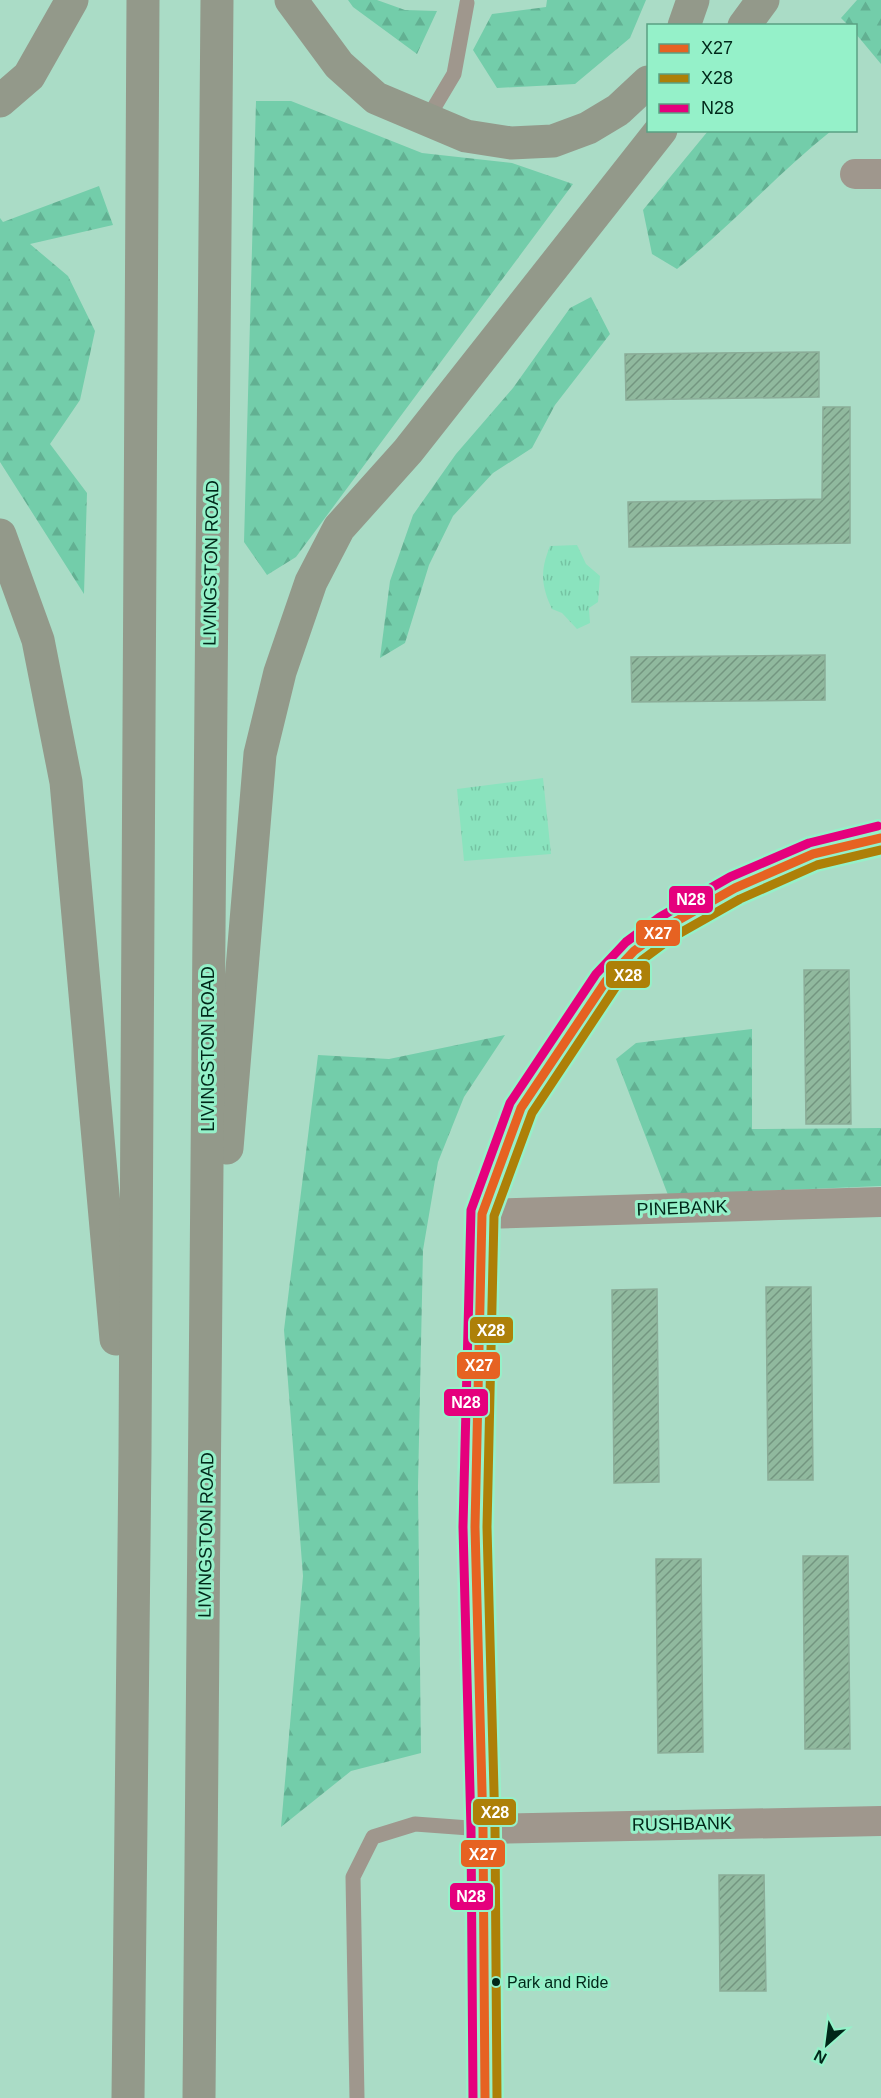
<svg xmlns="http://www.w3.org/2000/svg" width="881" height="2098" font-family="Arial,sans-serif">
	<style>
		.grass { fill: url(#grass-tufts) }
		.forest { fill: url(#forest-firs) }
		.building { fill: url(#building-hatch); stroke: #8bad98; stroke-width: 1.5 }
		.lines { fill: none; stroke-linecap: round; stroke-linejoin: round }
		.service { stroke: #9f978d; stroke-width: 15 }
		.minor { stroke: #9f978d; stroke-width: 30 }
		.tertiary { stroke: #9f978d; stroke-width: 33 }
		.primary { stroke: #93998a; stroke-width: 33 }
		.bus-1-casing { stroke: #95f1c9; stroke-width: 14 }
		.bus-2-casing { stroke: #95f1c9; stroke-width: 14 }
		.bus-3-casing { stroke: #95f1c9; stroke-width: 14 }
		.bus-1 { stroke: #e66222; stroke-width: 9 }
		.bus-2 { stroke: #ad8008; stroke-width: 9 }
		.bus-3 { stroke: #e5007d; stroke-width: 9 }
		.bus-dot { fill: #002719; stroke: #95f1c9; stroke-width: 2 }
		.labels { text-anchor: middle; dominant-baseline: central; stroke-width: 6; stroke-linejoin: round; paint-order: stroke }
		.bus-label { font-size: 16px; fill: #002719; stroke: #95f1c9; text-anchor: start }
		.street-label { font-size: 18px; fill: #002719; stroke: #95f1c9 }
		.line-badge { stroke: #95f1c9; stroke-width: 2 }
		.badge-label { font-size: 16px; text-anchor: middle; font-weight: bold; fill: #fff }
	</style>
	<defs>
		<pattern id="grass-tufts" width="24" height="20" patternUnits="userSpaceOnUse" patternTransform="scale(1.5)"><rect width="24" height="20" fill="#8ae3be"/><path d="M3 7l-1-3M5 7V3M7 7l1-3M15 17l-1-3M17 17v-4M19 17l1-3" fill="none" stroke="#75c3a3"/></pattern>
		<pattern id="forest-firs" width="22" height="20" patternUnits="userSpaceOnUse" patternTransform="scale(1.5)"><rect width="22" height="20" fill="#73cdaa"/><path d="M5 1l3.5 6h-7zM16 11l3.5 6h-7z" fill="#62b092"/></pattern>
		<pattern id="building-hatch" width="6" height="6" patternUnits="userSpaceOnUse" patternTransform="scale(1.5)"><rect width="6" height="6" fill="#90b99e"/><path d="M-1 1l2-2M0 6l6-6M5 7l2-2" fill="none" stroke="#739680"/></pattern>
	</defs>
	<rect width="100%" height="100%" fill="#aadcc6"/>
	<!-- grass -->
	<g class="grass">
		<path d="M577,545L586,564L600,576L598,602L589,608L590,623L577,629L562,613L552,609C541,585 540,571 550,546Z"/>
		<path d="M543,778L551,854L464,861L457,789Z"/>
	</g>
	<!-- forest -->
	<g class="forest">
		<path d="M348,0H377L405,10L437,11L417,54L353,7Z"/>
		<path d="M547,0H646L630,38L575,84L497,88L473,50L492,14L546,7Z"/>
		<path d="M857,0H881V64L856,34V26L848,25L841,18Z"/>
		<path d="M256,101H291L422,153L512,163L573,184L296,557L267,575L244,542Z"/>
		<path d="M708,131H831C777,174 731,226 677,269L652,254L643,210Z"/>
		<path d="M99,186L113,225L30,244L68,276L95,331L80,400L50,444L87,493L84,594L0,462V218L3,222Z"/>
		<path d="M591,297L610,334L555,405L532,448L493,473L453,516L429,565L405,643L380,658L390,581L413,515L456,454L513,388L570,308Z"/>
		<path d="M752,1029V1129L881,1128V1186L668,1195L616,1059L636,1043Z"/>
		<path d="M505,1035L464,1097L438,1162L423,1250L418,1486L421,1753L351,1771L281,1827L303,1576L284,1330L318,1055L389,1059Z"/>
	</g>
	<!-- building -->
	<g class="building">
		<path d="M819,352V397L626,400L625,354Z"/>
		<path d="M823,407H850V543L629,547L628,502L822,499Z"/>
		<path d="M825,655V700L632,702L631,657Z"/>
		<path d="M804,970H849L851,1124H806Z"/>
		<path d="M766,1287H811L813,1480H768Z"/>
		<path d="M657,1289L659,1482L614,1483L612,1290Z"/>
		<path d="M803,1556H848L850,1749H805Z"/>
		<path d="M656,1559H701L703,1752L658,1753Z"/>
		<path d="M719,1875H764L766,1991H720Z"/>
	</g>
	<g class="lines">
		<!-- service -->
		<g class="service">
			<path d="M426,121L454,74L467,3"/>
			<path d="M357,2098L353,1877L373,1837L415,1824L483,1829"/>
		</g>
		<!-- minor -->
		<g class="minor">
			<path d="M855,174H881"/>
			<path d="M482,1214L881,1202"/>
			<path d="M483,1829L881,1821"/>
		</g>
		<!-- tertiary -->
		<path class="tertiary" d="M485,2098L483,1829L475,1527L482,1214L521,1108L606,981L634,951L666,927L735,888L813,854L881,838"/>
		<!-- primary -->
		<g class="primary">
			<path d="M291,0L339,65L376,98L466,136L511,143L553,141L588,128L618,110L648,82"/>
			<path d="M684,26L693,0"/>
			<path d="M744,26L763,0"/>
			<path d="M0,101L29,76L72,0"/>
			<path d="M0,535L38,640L66,782L116,1339"/>
			<path d="M227,1148L260,754L280,672L311,582L339,528L408,451L661,130"/>
			<path d="M128,2098L135,1453L143,0"/>
			<path d="M199,2098C208,1399 208,699 217,0"/>
		</g>
		<!-- bus-1 casing -->
		<g class="bus-1-casing">
			<path id="bus-1" d="M485,2098L483,1829L475,1527L482,1214L521,1108L606,981L634,951L666,927L735,888L813,854L881,838"/>
		</g>
		<!-- bus-2 casing -->
		<g class="bus-2-casing">
			<path id="bus-2" d="M497,2098L495,1829L487,1527L494,1216L532,1113L615,988L642,960L673,937L740,899L817,865L881,850"/>
		</g>
		<!-- bus-3 casing -->
		<g class="bus-3-casing">
			<path id="bus-3" d="M473,2098L471,1829L463,1527L471,1210L510,1103L596,974L626,942L660,917L730,877L809,843L878,826"/>
		</g>
		<!-- bus-1 -->
		<use href="#bus-1" class="bus-1"/>
		<!-- bus-2 -->
		<use href="#bus-2" class="bus-2"/>
		<!-- bus-3 -->
		<use href="#bus-3" class="bus-3"/>
	</g>
	<!-- markers -->
	<circle class="bus-dot" cx="496" cy="1982" r="5"/>
	<g class="labels">
		<!-- bus labels -->
		<g class="bus-label">
			<text x="507" y="1982">Park and Ride</text>
		</g>
		<!-- street labels -->
		<g class="street-label">
			<text transform="translate(211 563) rotate(-89)">LIVINGSTON ROAD</text>
			<text transform="translate(208 1049) rotate(-90)">LIVINGSTON ROAD</text>
			<text transform="translate(682 1208) rotate(-2)">PINEBANK</text>
			<text transform="translate(206 1535) rotate(-89)">LIVINGSTON ROAD</text>
			<text transform="translate(682 1824) rotate(-1)">RUSHBANK</text>
		</g>
	</g>
	<g class="line-badge">
		<rect x="668" y="885" width="46" height="29" rx="6" fill="#e5007d"/>
		<rect x="635" y="919" width="46" height="28" rx="6" fill="#e66222"/>
		<rect x="605" y="960" width="46" height="29" rx="6" fill="#ad8008"/>
		<rect x="469" y="1316" width="45" height="28" rx="6" fill="#ad8008"/>
		<rect x="456" y="1351" width="45" height="29" rx="6" fill="#e66222"/>
		<rect x="443" y="1388" width="46" height="29" rx="6" fill="#e5007d"/>
		<rect x="472" y="1798" width="45" height="28" rx="6" fill="#ad8008"/>
		<rect x="460" y="1839" width="46" height="29" rx="6" fill="#e66222"/>
		<rect x="449" y="1882" width="45" height="29" rx="6" fill="#e5007d"/>
	</g>
	<g class="badge-label">
		<text x="691" y="905">N28</text>
		<text x="658" y="939">X27</text>
		<text x="628" y="981">X28</text>
		<text x="491" y="1336">X28</text>
		<text x="479" y="1371">X27</text>
		<text x="466" y="1408">N28</text>
		<text x="495" y="1818">X28</text>
		<text x="483" y="1860">X27</text>
		<text x="471" y="1902">N28</text>
	</g>
	<!-- legend -->
	<rect x="647" y="24" width="210" height="108" fill="#95f1c9" stroke="#59a083" stroke-width="1.5"/>
	<rect x="659" y="44" width="30" height="9" fill="#e66222" stroke="#59a083" stroke-width="1.5"/>
	<text x="701" y="54" font-size="18" fill="#002719">X27</text>
	<rect x="659" y="74" width="30" height="9" fill="#ad8008" stroke="#59a083" stroke-width="1.5"/>
	<text x="701" y="84" font-size="18" fill="#002719">X28</text>
	<rect x="659" y="104" width="30" height="9" fill="#e5007d" stroke="#59a083" stroke-width="1.5"/>
	<text x="701" y="114" font-size="18" fill="#002719">N28</text>
	<!-- north arrow -->
	<g transform="translate(827 2044) rotate(208)" stroke="#95f1c9" stroke-width="4.5" paint-order="stroke">
	<path d="M0-4.5L10 22L0 15L-10 22Z" fill="#002719"/>
	<text y="-9" font-size="16" font-weight="bold" text-anchor="middle" fill="#002719">N</text>
	</g>
</svg>
